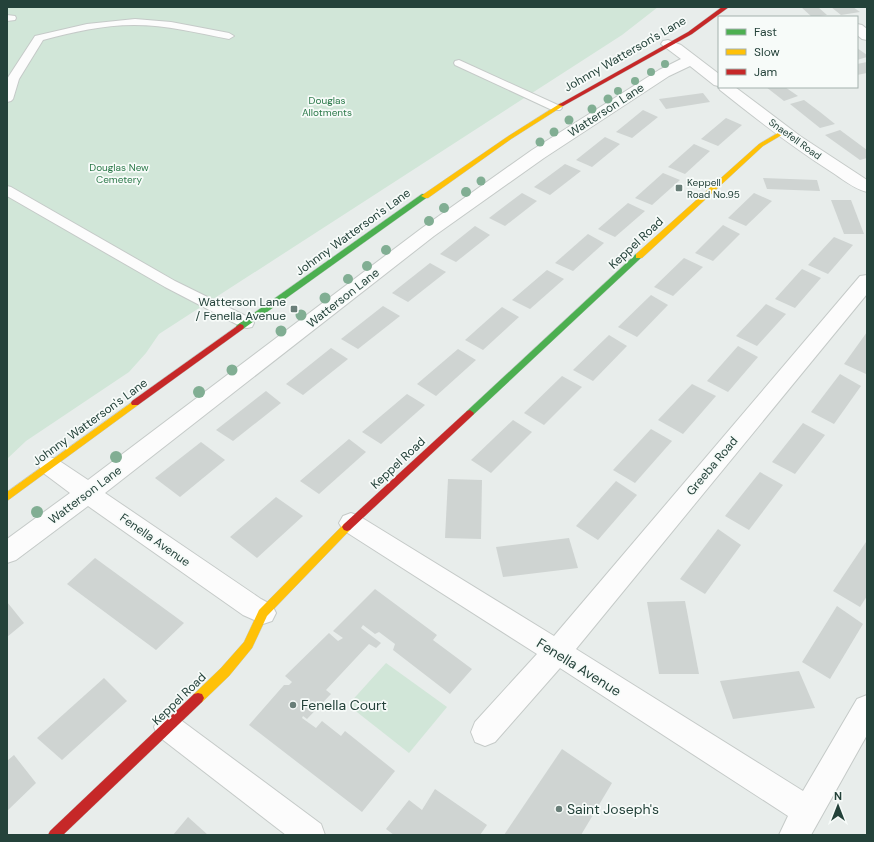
<svg xmlns="http://www.w3.org/2000/svg" width="874" height="842" font-family="'DM Sans',sans-serif">
	<style>
		.green { fill: #d1e6d8 }
		.building { fill: #cfd4d2 }
		.lines { fill: none; stroke-linecap: round; stroke-linejoin: round }
		.lane-casing { stroke: #c5cac8; stroke-width: 2 }
		.street-casing { stroke: #c5cac8; stroke-width: 2 }
		.fast-casing { stroke: #c3cbc8; stroke-width: 1 }
		.slow-casing { stroke: #c3cbc8; stroke-width: 1 }
		.jam-casing { stroke: #c3cbc8; stroke-width: 1 }
		.lane { fill: #fcfcfc; fill-rule: evenodd }
		.street { fill: #fcfcfc; fill-rule: evenodd }
		.fast { fill: #4caf50; fill-rule: evenodd }
		.slow { fill: #ffc107; fill-rule: evenodd }
		.jam { fill: #c62828; fill-rule: evenodd }
		.tree { fill: #81ae93 }
		.poi-dot { fill: #697e78; stroke: #f7fbf9; stroke-width: 1.5 }
		.labels { text-anchor: middle; dominant-baseline: central; stroke-width: 3.5; stroke-linejoin: round; paint-order: stroke }
		.far-park-label { font-size: 10px; fill: #2d7a4b; stroke: #f7fbf9 }
		.far-street-label { font-size: 10px; fill: #24423a; stroke: #f7fbf9 }
		.far-poi-label { font-size: 10px; fill: #24423a; stroke: #f7fbf9; text-anchor: start }
		.street-label { font-size: 12px; fill: #24423a; stroke: #f7fbf9 }
		.poi-label { font-size: 12px; fill: #24423a; stroke: #f7fbf9; text-anchor: end }
		.near-street-label { font-size: 14px; fill: #24423a; stroke: #f7fbf9 }
		.near-poi-label { font-size: 14px; fill: #24423a; stroke: #f7fbf9; text-anchor: start }
	</style>
	<rect width="100%" height="100%" fill="#e8edeb"/>
	<!-- green -->
	<g class="green">
		<path d="M7,7H658L622,35L159,334L146,353L129,372L26,441L7,459Z"/>
		<path d="M386,663L447,707L409,753L348,705Z"/>
	</g>
	<!-- building -->
	<g class="building">
		<path d="M801,7H818L827,15L812,17Z"/>
		<path d="M831,7H853L860,12L841,15Z"/>
		<path d="M857,48L867,55V57L857,60Z"/>
		<path d="M867,62V73L857,75V64Z"/>
		<path d="M766,87H785L798,96L784,101Z"/>
		<path d="M703,93L710,102L666,109L659,99Z"/>
		<path d="M804,100L820,112L835,124L820,128L790,104Z"/>
		<path d="M643,110L658,117L632,138L616,132Z"/>
		<path d="M726,118L742,125L718,146L701,139Z"/>
		<path d="M840,130L867,150V158L860,160L825,135Z"/>
		<path d="M605,137L620,144L592,167L576,160Z"/>
		<path d="M694,144L710,151L685,174L668,167Z"/>
		<path d="M565,164L581,171L550,195L534,187Z"/>
		<path d="M663,173L680,180L652,205L635,198Z"/>
		<path d="M763,178L817,180L820,191L767,189Z"/>
		<path d="M522,193L537,201L505,226L489,218Z"/>
		<path d="M754,193L772,201L746,226L728,218Z"/>
		<path d="M831,200H851L864,234H844Z"/>
		<path d="M628,203L645,211L615,237L598,229Z"/>
		<path d="M723,225L740,234L713,261L695,253Z"/>
		<path d="M475,226L490,235L456,262L440,254Z"/>
		<path d="M588,234L604,243L573,271L555,263Z"/>
		<path d="M834,237L853,245L828,274L808,265Z"/>
		<path d="M684,258L703,267L673,296L654,287Z"/>
		<path d="M430,263L446,272L408,302L392,293Z"/>
		<path d="M802,269L821,278L795,308L775,299Z"/>
		<path d="M547,270L564,279L530,309L512,300Z"/>
		<path d="M651,295L668,305L637,337L618,327Z"/>
		<path d="M766,304L786,314L757,346L736,336Z"/>
		<path d="M383,306L400,316L358,349L341,339Z"/>
		<path d="M502,307L519,317L483,350L465,340Z"/>
		<path d="M867,332V373L866,374L844,364Z"/>
		<path d="M609,335L627,346L593,381L573,370Z"/>
		<path d="M738,346L758,357L728,392L707,381Z"/>
		<path d="M331,348L348,359L303,395L286,384Z"/>
		<path d="M458,349L476,360L436,396L417,384Z"/>
		<path d="M840,374L861,386L834,424L811,412Z"/>
		<path d="M562,376L582,387L544,425L524,413Z"/>
		<path d="M692,384L716,396L683,434L658,420Z"/>
		<path d="M266,391L281,403L233,441L216,430Z"/>
		<path d="M407,394L425,405L381,444L362,432Z"/>
		<path d="M513,420L532,432L491,473L471,460Z"/>
		<path d="M803,423L825,435L795,474L772,462Z"/>
		<path d="M651,429L672,441L635,483L613,470Z"/>
		<path d="M349,439L366,452L319,494L300,481Z"/>
		<path d="M201,442L225,460L180,497L155,478Z"/>
		<path d="M760,472L783,485L749,530L725,516Z"/>
		<path d="M448,479L482,480L481,539L445,538Z"/>
		<path d="M616,481L637,495L598,540L576,526Z"/>
		<path d="M276,497L303,516L257,558L230,537Z"/>
		<path d="M718,529L741,545L705,594L680,579Z"/>
		<path d="M569,538L578,568L503,577L496,547Z"/>
		<path d="M866,542L867,596L860,607L833,591Z"/>
		<path d="M95,558L184,623L156,650L67,584Z"/>
		<path d="M375,589L437,635L433,640L472,669L450,694L393,650L395,644L379,632L375,634L363,625L361,628L381,643L376,648L369,644L326,690L331,694L307,719L303,716L302,718L316,728L322,721L341,736L345,731L395,771L362,812L249,725L284,685H289L292,682L285,676L329,633L338,641L343,638L333,631Z"/>
		<path d="M685,601L699,674H659L647,602Z"/>
		<path d="M7,602L24,623L7,637Z"/>
		<path d="M837,606L863,624L830,679L802,662Z"/>
		<path d="M799,671L815,708L733,719L720,681Z"/>
		<path d="M104,678L127,701L62,760L37,738Z"/>
		<path d="M562,749L612,783L581,835H504Z"/>
		<path d="M14,755L36,783L7,811V761Z"/>
		<path d="M435,789L487,825L480,835H394L386,829L409,800L422,810Z"/>
		<path d="M188,817L208,835H173Z"/>
	</g>
	<g class="lines">
		<!-- lane casing -->
		<g class="lane-casing">
			<g id="lane">
				<path d="M7,15L15,16L16,18L15,20L7,21Z"/>
				<path d="M135,19L171,22L229,33L234,36L229,39C198,33 166,25 134,25C103,25 73,32 43,40L19,79L13,99L11,101L7,102V79L35,36L87,24Z"/>
				<path d="M459,60L560,106L562,108L560,110H552L455,65L454,63L455,61Z"/>
				<path d="M7,186L11,187L175,281L252,319L254,323L252,327L247,328L242,327L165,287L7,196Z"/>
			</g>
		</g>
		<!-- street casing -->
		<g class="street-casing">
			<g id="street">
				<path d="M857,24L862,25L867,29V40L862,39L857,35Z"/>
				<path d="M668,40L681,45L719,74V87H735L800,136L867,180V192C854,189 841,178 830,171C791,146 755,118 720,90L718,86L714,85L690,66L669,76L544,158L434,236L105,493L261,599L272,605L276,613L272,621L263,624L243,615L88,506L16,560L7,563V539L70,493L42,472L39,466L42,460L50,457L58,460L88,480L422,228L532,150L659,70L681,59L661,44L663,41Z"/>
				<path d="M867,275V294L576,649L803,791L857,699L867,695V735L811,835H779L788,816L560,668L495,742L485,746L475,742L471,732L475,722L537,654L343,530L339,523L343,516L351,513L359,516L554,636L860,276Z"/>
				<path d="M168,714L178,718L321,824L325,835H286L158,736L154,727L158,718Z"/>
			</g>
		</g>
		<!-- fast casing -->
		<g class="fast-casing">
			<g id="fast">
				<path d="M422,194H425L429,196L243,329H237L236,327L237,325Z"/>
				<path d="M636,254H639L643,256L473,415H467L466,413L467,411Z"/>
			</g>
		</g>
		<!-- slow casing -->
		<g class="slow-casing">
			<g id="slow">
				<path d="M561,103L563,104V106L511,139L428,198H425L421,196L507,137Z"/>
				<path d="M783,130L786,132L785,133L763,146L642,258H636V254L759,144Z"/>
				<path d="M135,400L139,403L138,405L7,501V492Z"/>
				<path d="M347,523L350,524L352,527L350,530L267,616L252,648L229,676L202,702L198,703L194,702L192,698L194,694L221,668L244,642L259,610L344,524Z"/>
			</g>
		</g>
		<!-- jam casing -->
		<g class="jam-casing">
			<g id="jam">
				<path d="M722,7H729L692,34L563,106L558,105L688,32Z"/>
				<path d="M240,324L243,325L244,327L243,329L138,405H132L131,403L132,401Z"/>
				<path d="M470,410L474,413L473,415L350,530L347,531L344,530L342,527L344,524L467,411Z"/>
				<path d="M198,693L202,694L204,698L202,702L63,835H48L50,831L194,694Z"/>
			</g>
		</g>
		<!-- lane -->
		<use href="#lane" class="lane"/>
		<!-- street -->
		<use href="#street" class="street"/>
		<!-- fast -->
		<use href="#fast" class="fast"/>
		<!-- slow -->
		<use href="#slow" class="slow"/>
		<!-- jam -->
		<use href="#jam" class="jam"/>
	</g>
	<!-- trees -->
	<g class="tree">
		<circle cx="665" cy="64" r="4"/>
		<circle cx="651" cy="72" r="4"/>
		<circle cx="635" cy="81" r="4"/>
		<circle cx="618" cy="91" r="4"/>
		<circle cx="608" cy="99" r="4.5"/>
		<circle cx="592" cy="109" r="4.5"/>
		<circle cx="569" cy="120" r="4.5"/>
		<circle cx="554" cy="132" r="4.5"/>
		<circle cx="540" cy="142" r="4.5"/>
		<circle cx="481" cy="181" r="4.5"/>
		<circle cx="466" cy="192" r="5"/>
		<circle cx="444" cy="208" r="5"/>
		<circle cx="429" cy="221" r="5"/>
		<circle cx="386" cy="250" r="5"/>
		<circle cx="367" cy="266" r="5"/>
		<circle cx="348" cy="279" r="5"/>
		<circle cx="325" cy="298" r="5.5"/>
		<circle cx="301" cy="315" r="5.5"/>
		<circle cx="281" cy="331" r="5.5"/>
		<circle cx="232" cy="370" r="5.5"/>
		<circle cx="199" cy="392" r="6"/>
		<circle cx="116" cy="457" r="6"/>
		<circle cx="37" cy="512" r="6"/>
	</g>
	<!-- markers -->
	<g class="poi-dot">
		<rect x="675" y="184" width="8" height="8" rx="2"/>
		<rect x="290" y="305" width="8" height="8" rx="2"/>
		<circle cx="293" cy="705" r="4"/>
		<circle cx="559" cy="809" r="4"/>
	</g>
	<g class="labels">
		<!-- far-park labels -->
		<g class="far-park-label">
			<text x="327" y="100">Douglas<tspan x="327" dy="12">Allotments</tspan></text>
			<text x="119" y="167">Douglas New<tspan x="119" dy="12">Cemetery</tspan></text>
		</g>
		<!-- far-street labels -->
		<g class="far-street-label">
			<text transform="translate(795 139) rotate(36)">Snaefell Road</text>
		</g>
		<!-- far-poi labels -->
		<g class="far-poi-label">
			<text x="687" y="182">Keppell<tspan x="687" dy="12">Road No.95</tspan></text>
		</g>
		<!-- street labels -->
		<g class="street-label">
			<text transform="translate(625 54) rotate(-30)">Johnny Watterson's Lane</text>
			<text transform="translate(606 110) rotate(-33)">Watterson Lane</text>
			<text transform="translate(353 232) rotate(-36)">Johnny Watterson's Lane</text>
			<text transform="translate(636 243) rotate(-43)">Keppel Road</text>
			<text transform="translate(343 298) rotate(-38)">Watterson Lane</text>
			<text transform="translate(90 422) rotate(-36)">Johnny Watterson's Lane</text>
			<text transform="translate(398 463) rotate(-43)">Keppel Road</text>
			<text transform="translate(712 466) rotate(-50)">Greeba Road</text>
			<text transform="translate(85 495) rotate(-37)">Watterson Lane</text>
			<text transform="translate(155 540) rotate(35)">Fenella Avenue</text>
			<text transform="translate(179 699) rotate(-44)">Keppel Road</text>
		</g>
		<!-- poi labels -->
		<g class="poi-label">
			<text x="286" y="302">Watterson Lane<tspan x="286" dy="14">/ Fenella Avenue</tspan></text>
		</g>
		<!-- near-street labels -->
		<g class="near-street-label">
			<text transform="translate(579 667) rotate(32)">Fenella Avenue</text>
		</g>
		<!-- near-poi labels -->
		<g class="near-poi-label">
			<text x="301" y="705">Fenella Court</text>
			<text x="567" y="809">Saint Joseph's</text>
		</g>
	</g>
	<!-- border -->
	<rect width="874" height="842" fill="none" stroke="#24423a" stroke-width="16"/>
	<!-- legend -->
	<rect x="718" y="16" width="140" height="72" fill="#f7fbf9" stroke="#a3b1ad"/>
	<rect x="726" y="29" width="20" height="6" fill="#4caf50" stroke="#a3b1ad"/>
	<text x="754" y="36" font-size="12" fill="#24423a">Fast</text>
	<rect x="726" y="49" width="20" height="6" fill="#ffc107" stroke="#a3b1ad"/>
	<text x="754" y="56" font-size="12" fill="#24423a">Slow</text>
	<rect x="726" y="69" width="20" height="6" fill="#c62828" stroke="#a3b1ad"/>
	<text x="754" y="76" font-size="12" fill="#24423a">Jam</text>
	<!-- north arrow -->
	<g transform="translate(838 806)" stroke="#f7fbf9" stroke-width="3" paint-order="stroke">
	<path d="M0-3L7 15L0 10L-7 15Z" fill="#24423a"/>
	<text y="-6" font-size="11" font-weight="bold" text-anchor="middle" fill="#24423a">N</text>
	</g>
</svg>
